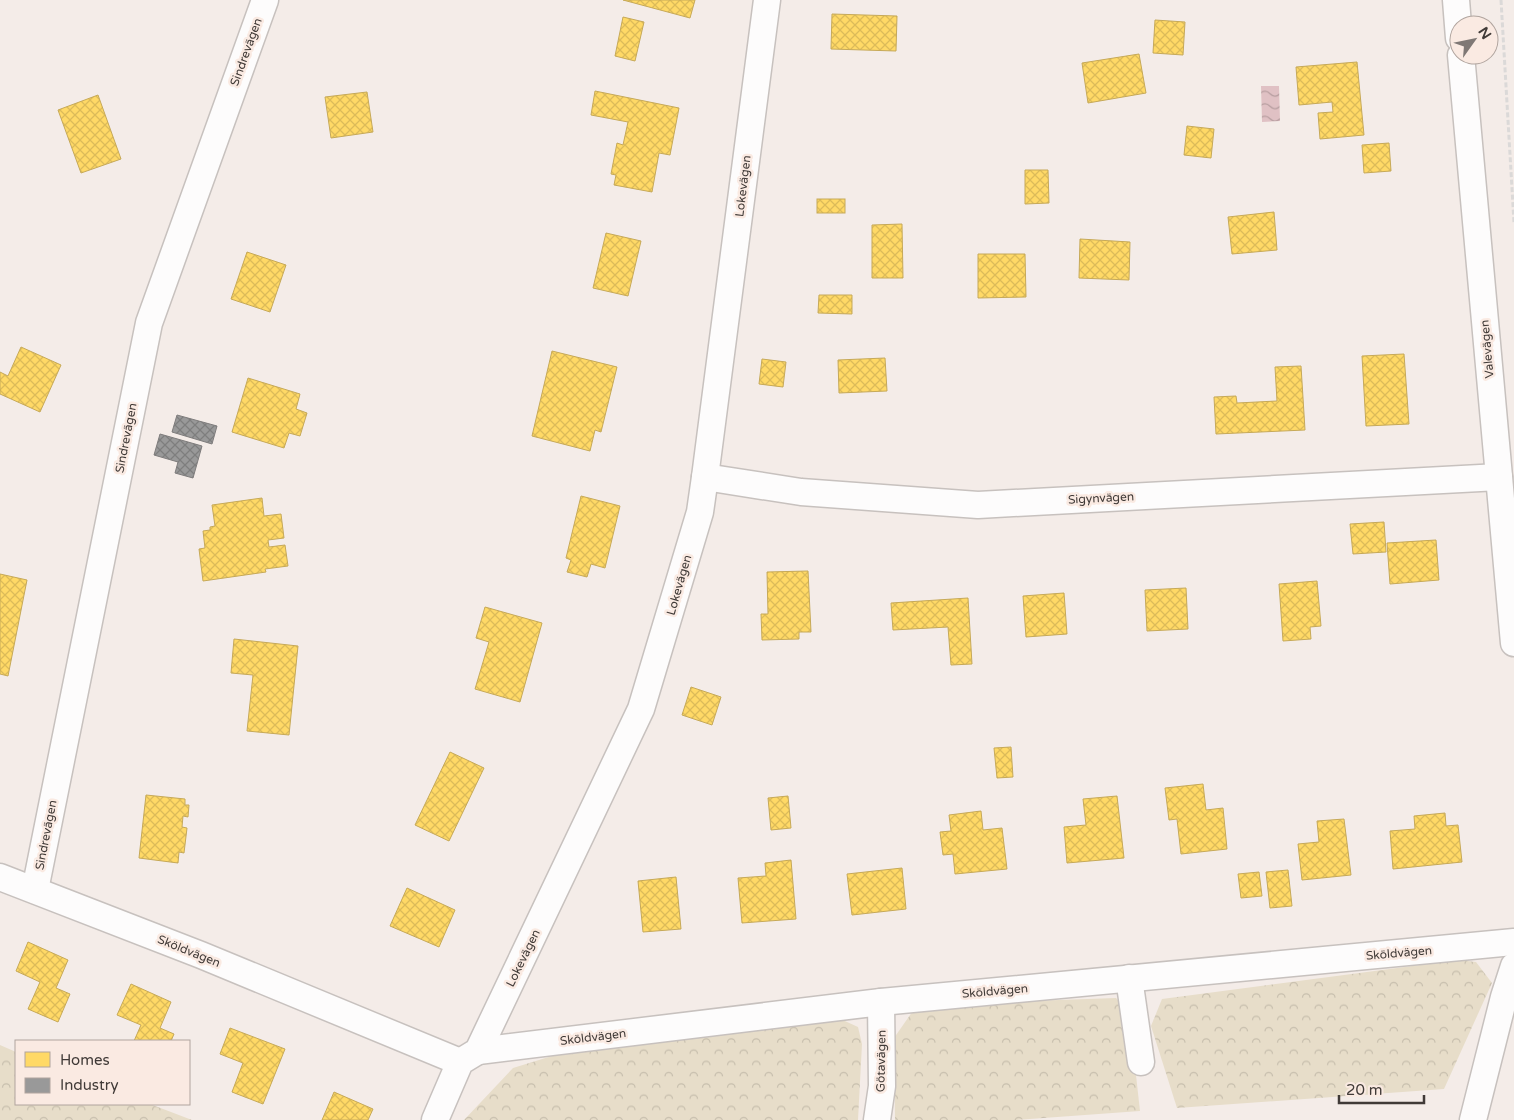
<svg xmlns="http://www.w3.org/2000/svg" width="1514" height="1120" font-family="'Varela Round',sans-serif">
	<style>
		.park { fill: url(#park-crowns) }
		.water { fill: url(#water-waves) }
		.homes { fill: url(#homes-cross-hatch); stroke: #c6a958 }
		.industry { fill: url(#industry-cross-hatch); stroke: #7e7c7c }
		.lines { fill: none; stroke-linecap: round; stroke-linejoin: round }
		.street-casing { stroke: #c7c1be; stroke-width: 29 }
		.path { stroke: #dbd9d8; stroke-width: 3; stroke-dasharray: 5 2.5; stroke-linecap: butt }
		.street { stroke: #fdfcfc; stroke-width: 26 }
		.labels { text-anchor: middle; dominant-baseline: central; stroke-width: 5; stroke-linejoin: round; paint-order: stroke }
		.street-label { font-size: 12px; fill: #403a37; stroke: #faeae2 }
	</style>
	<defs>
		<pattern id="park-crowns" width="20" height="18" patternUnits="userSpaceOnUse" patternTransform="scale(1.25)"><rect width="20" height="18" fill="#e7ddc9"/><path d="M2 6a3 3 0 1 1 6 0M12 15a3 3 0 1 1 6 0" fill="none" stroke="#c7bead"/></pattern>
		<pattern id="water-waves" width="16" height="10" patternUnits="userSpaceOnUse" patternTransform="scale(1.25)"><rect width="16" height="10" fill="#e0c1c4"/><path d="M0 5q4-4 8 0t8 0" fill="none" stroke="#b79ea0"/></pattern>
		<pattern id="homes-cross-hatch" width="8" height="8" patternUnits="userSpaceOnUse" patternTransform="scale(1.25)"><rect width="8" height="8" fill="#ffd966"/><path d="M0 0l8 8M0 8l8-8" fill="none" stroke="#dcbb59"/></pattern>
		<pattern id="industry-cross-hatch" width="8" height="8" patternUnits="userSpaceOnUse" patternTransform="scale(1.25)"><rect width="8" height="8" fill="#999"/><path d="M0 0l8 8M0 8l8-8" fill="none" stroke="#7e7e7e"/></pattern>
	</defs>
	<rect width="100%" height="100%" fill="#f4ece8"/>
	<!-- park -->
	<g class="park">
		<path d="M1458,960L1476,962L1492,983L1444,1089L1177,1108L1151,1026L1162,999Z"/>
		<path d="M1116,998L1129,1012L1140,1111L1016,1120H895L894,1038L917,1005Z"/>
		<path d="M834,1016L858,1027L862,1044L858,1120H464L513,1068L552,1056Z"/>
		<path d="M0,1045L16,1052V1104H150L192,1120H0Z"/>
	</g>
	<!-- water -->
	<path class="water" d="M1261,86H1279L1280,121L1262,122Z"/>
	<!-- homes -->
	<g class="homes">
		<path d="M623,0H695L690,18Z"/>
		<path d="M832,14L897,16L896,51L831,49Z"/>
		<path d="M623,17L644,22L635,61L615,56Z"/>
		<path d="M1155,20L1185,22L1183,55L1153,53Z"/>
		<path d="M1139,54L1146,93L1088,103L1082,63Z"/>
		<path d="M1357,62L1364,135L1320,139L1318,113L1333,112L1332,102L1299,105L1296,67Z"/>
		<path d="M595,91L679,108L670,155L659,153L652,192L614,185L616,175L611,174L617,143L623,145L628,122L591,115Z"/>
		<path d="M367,92L373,132L331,138L325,97Z"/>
		<path d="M98,95L121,159L81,173L58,110Z"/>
		<path d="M1187,126L1214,129L1211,158L1184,155Z"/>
		<path d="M1389,143L1391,171L1364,173L1362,145Z"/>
		<path d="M1025,170H1048L1049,203L1025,204Z"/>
		<rect x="817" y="199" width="28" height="14"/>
		<path d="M1274,212L1277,250L1232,254L1228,217Z"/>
		<path d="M902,224L903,278H872V225Z"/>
		<path d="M606,233L641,241L628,296L593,288Z"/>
		<path d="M1080,239L1130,242L1129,280L1079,278Z"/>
		<path d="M247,252L286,265L270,312L231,299Z"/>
		<path d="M978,254H1025L1026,297L978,298Z"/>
		<path d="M819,295H852V314L818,313Z"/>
		<path d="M21,347L61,365L40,412L0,394V372L8,376Z"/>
		<path d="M552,351L617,367L601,432L595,430L590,451L532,436Z"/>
		<path d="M1404,354L1409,424L1366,426L1362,356Z"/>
		<path d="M885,358L887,391L839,393L838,360Z"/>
		<path d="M762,359L786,362L783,387L759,384Z"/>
		<path d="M1301,366L1305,430L1216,434L1214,397L1236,396L1237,403L1277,401L1275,367Z"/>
		<path d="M248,378L300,394L296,409L307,413L300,436L289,433L284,448L232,432Z"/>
		<path d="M581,496L620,506L605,568L591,564L587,577L567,572L571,560L566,558Z"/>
		<path d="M262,498L264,516L281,514L284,538L268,540L269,547L285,545L288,566L265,569L266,572L203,581L199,549L205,548L203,531L210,530V527L215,526L212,505Z"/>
		<path d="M1384,522L1386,552L1353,554L1350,524Z"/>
		<path d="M1436,540L1439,580L1390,584L1387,543Z"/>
		<path d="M808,571L811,632H799V639L762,640L761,614H768L767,572Z"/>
		<path d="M0,574L27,580L8,676L0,674Z"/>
		<path d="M1317,581L1321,626L1310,627L1311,639L1283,641L1279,584Z"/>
		<path d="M1186,588L1188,629L1147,631L1145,590Z"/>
		<path d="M1064,593L1067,634L1026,637L1023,596Z"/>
		<path d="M968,598L972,664L951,665L948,627L893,630L891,603Z"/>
		<path d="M485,607L542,623L520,702L475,689L489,642L476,638Z"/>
		<path d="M234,639L298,646L289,735L247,731L253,675L231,673Z"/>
		<path d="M691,687L721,697L712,725L682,715Z"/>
		<path d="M1011,747L1013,777L997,778L994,748Z"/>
		<path d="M450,752L484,768L449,841L415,825Z"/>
		<path d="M1203,784L1206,810L1223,808L1227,849L1181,854L1177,819L1169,820L1165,788Z"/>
		<path d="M146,795L185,799V805H189L188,817L183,816L182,827L187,828L184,853L179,852L178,863L139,858Z"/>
		<path d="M788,796L791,828L771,830L768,798Z"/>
		<path d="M1117,796L1124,858L1067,863L1064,827L1086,825L1083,799Z"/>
		<path d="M981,811L983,830L1002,828L1007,869L955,874L953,854L943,855L940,832L951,831L949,815Z"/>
		<path d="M1445,813L1446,826L1458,825L1462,862L1393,869L1390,831L1415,829L1414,816Z"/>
		<path d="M1344,819L1351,875L1302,880L1298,844L1319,842L1317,821Z"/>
		<path d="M791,860L796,919L742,923L738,878L766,876L765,863Z"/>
		<path d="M902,868L906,909L852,915L847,874Z"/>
		<path d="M1288,870L1292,906L1270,908L1266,872Z"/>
		<path d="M1259,872L1262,896L1241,898L1238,874Z"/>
		<path d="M676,877L681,929L643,932L638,881Z"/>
		<path d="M407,888L455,910L439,947L390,926Z"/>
		<path d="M28,942L68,960L56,988L70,994L58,1022L28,1009L40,982L16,971Z"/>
		<path d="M131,984L171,1002L160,1028L174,1034L171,1041H134L141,1025L117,1015Z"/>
		<path d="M230,1028L285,1049L263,1104L232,1092L243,1063L220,1054Z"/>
		<path d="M334,1092L373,1109L368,1120H322Z"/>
	</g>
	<!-- industry -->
	<g class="industry">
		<path d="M177,415L217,426L212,444L172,432Z"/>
		<path d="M160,434L202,446L193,478L175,473L178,462L154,455Z"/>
	</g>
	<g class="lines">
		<!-- street casing -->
		<g class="street-casing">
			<g id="street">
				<path d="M1456,0L1459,38"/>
				<path d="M1461,55L1514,643"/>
				<path d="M705,477L801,492L978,505L1499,477"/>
				<path d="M0,877L201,955L460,1062"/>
				<path d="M35,890L149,323L265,0"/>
				<path d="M1129,978L1141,1062"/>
				<path d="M478,1051L881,1002L1514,942"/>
				<path d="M435,1120L460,1062L478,1051L641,709L700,512L705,477L767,0"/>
				<path d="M877,1120L882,1086L881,1002"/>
				<path d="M1473,1120L1504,997L1514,966"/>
			</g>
		</g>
		<!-- path -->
		<path class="path" d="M1501,0L1514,223"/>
		<!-- street -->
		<use href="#street" class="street"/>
	</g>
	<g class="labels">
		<!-- street labels -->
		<g class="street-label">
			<text transform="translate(246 52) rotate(-70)">Sindrevägen</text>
			<text transform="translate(743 186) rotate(-83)">Lokevägen</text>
			<text transform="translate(1487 349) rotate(-95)">Valevägen</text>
			<text transform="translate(126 438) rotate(-79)">Sindrevägen</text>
			<text transform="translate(1101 498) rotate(-3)">Sigynvägen</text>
			<text transform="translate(679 585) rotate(-74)">Lokevägen</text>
			<text transform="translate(46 835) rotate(-79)">Sindrevägen</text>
			<text transform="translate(189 951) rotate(22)">Sköldvägen</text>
			<text transform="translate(1399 953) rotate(-5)">Sköldvägen</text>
			<text transform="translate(523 958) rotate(-64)">Lokevägen</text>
			<text transform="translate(995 991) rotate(-5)">Sköldvägen</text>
			<text transform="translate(593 1037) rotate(-7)">Sköldvägen</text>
			<text transform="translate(881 1061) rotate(-89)">Götavägen</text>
		</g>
	</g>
	<!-- legend -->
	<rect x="15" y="1040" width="175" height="65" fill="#faeae2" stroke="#b0a49e"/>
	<rect x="25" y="1052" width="25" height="15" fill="#ffd966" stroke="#b0a49e"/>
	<text x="60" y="1065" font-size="15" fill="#403a37">Homes</text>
	<rect x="25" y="1078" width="25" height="15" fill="#999999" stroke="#b0a49e"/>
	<text x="60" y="1090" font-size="15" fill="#403a37">Industry</text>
	<!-- north arrow -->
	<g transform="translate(1474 40) rotate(57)"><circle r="24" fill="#faeae2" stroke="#b0a49e"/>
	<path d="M0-4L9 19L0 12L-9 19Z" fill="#7f7875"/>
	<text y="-8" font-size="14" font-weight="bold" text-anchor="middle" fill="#403a37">N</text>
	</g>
	<!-- scale -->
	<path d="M1339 1095v8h85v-8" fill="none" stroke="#403a37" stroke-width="2.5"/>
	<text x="1346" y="1095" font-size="15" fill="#403a37" stroke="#faeae2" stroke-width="4" paint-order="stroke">20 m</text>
</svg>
